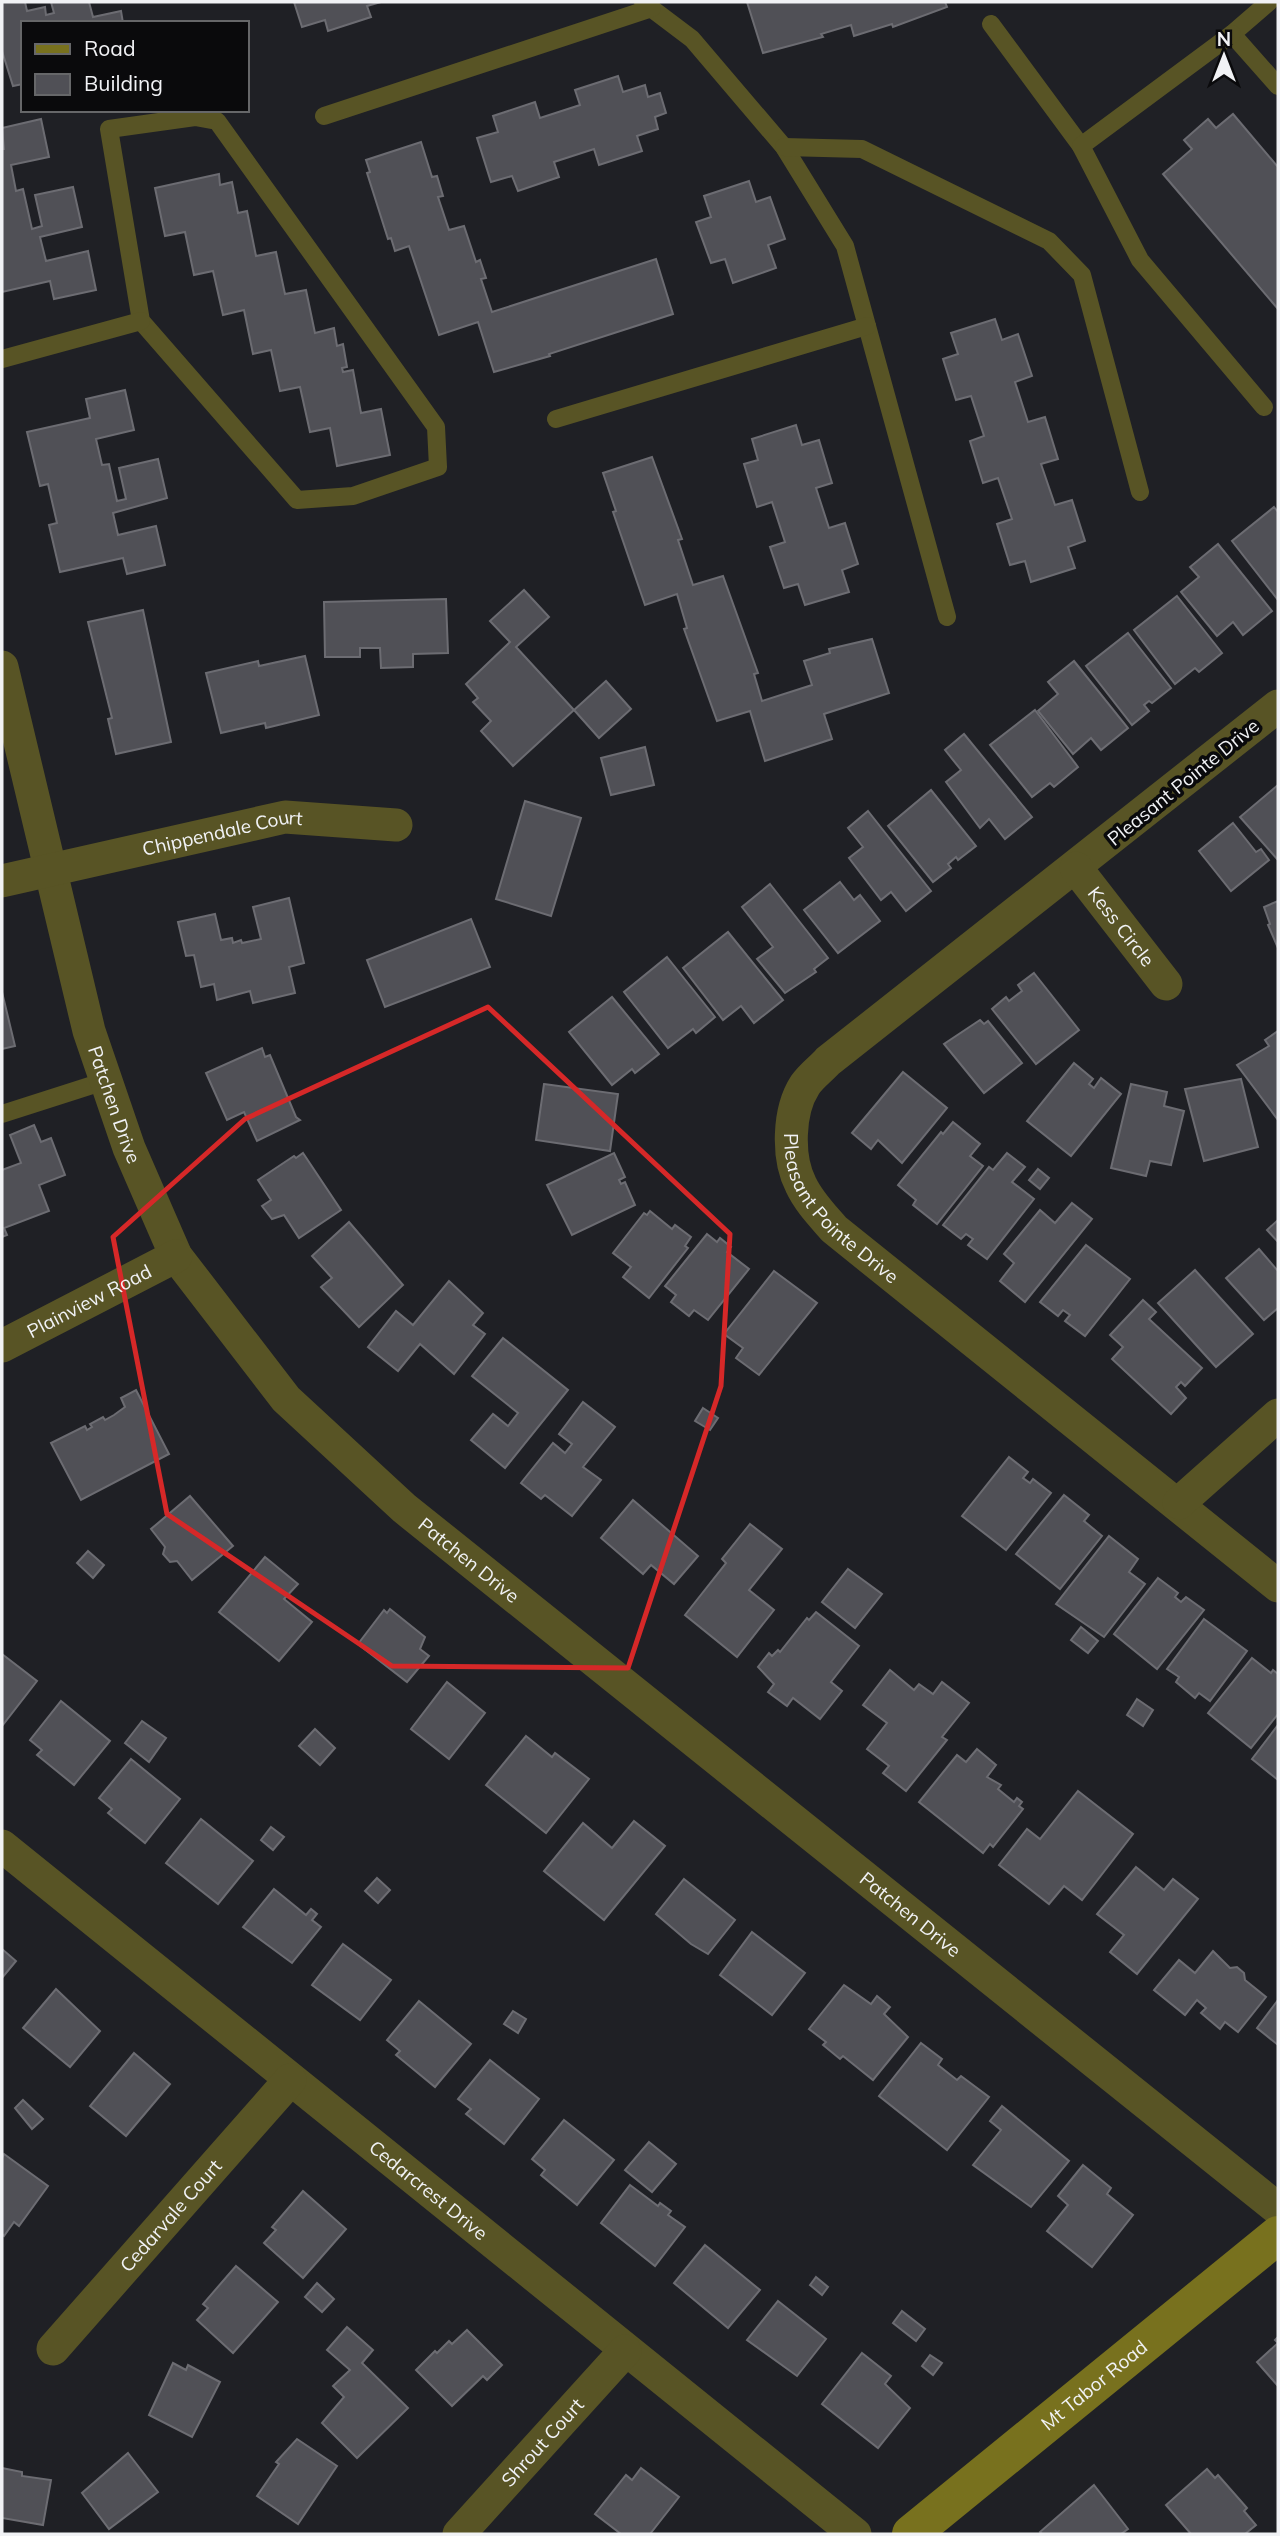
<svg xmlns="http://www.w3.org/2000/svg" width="1280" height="2536" font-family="Mulish,sans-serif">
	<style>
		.building { fill: #505056; stroke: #6c6c72; stroke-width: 2 }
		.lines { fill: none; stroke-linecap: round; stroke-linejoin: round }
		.lane { stroke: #585425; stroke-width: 18 }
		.street { stroke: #585425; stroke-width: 33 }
		.secondary { stroke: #78711e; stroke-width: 38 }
		.marked { fill: none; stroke: #d62828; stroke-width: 5; stroke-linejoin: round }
		.labels { text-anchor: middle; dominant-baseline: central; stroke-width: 7; stroke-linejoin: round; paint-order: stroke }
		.street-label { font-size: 19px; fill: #f1f2f5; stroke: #0a0a0c }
	</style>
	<rect width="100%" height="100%" fill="#1f2025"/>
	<!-- building -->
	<g class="building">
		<path d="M2,2H25L27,11L45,7L46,15L54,13L51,2H89L93,17L121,11L123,23H23V84L13,86L2,51Z"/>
		<path d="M294,2H381L367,6L371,17L328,31L325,20L302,27Z"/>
		<path d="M747,2H945L947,7L893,27L892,24L854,36L851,25L821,34L823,37L763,53Z"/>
		<path d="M618,76L623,92L645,85L648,97L660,93L666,113L655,117L658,129L637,136L642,151L599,165L594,149L554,162L559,177L518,191L512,176L491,182L477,138L498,132L493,116L535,102L540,118L580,105L575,90Z"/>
		<path d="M1233,114L1278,167V309L1163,174L1192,149L1184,140L1208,119L1216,128Z"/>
		<path d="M41,119L49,157L11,165L16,191L23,189L32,229L42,226L35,195L73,187L82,227L40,237L46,261L88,251L96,290L54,299L50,281L2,292V149H4L2,128Z"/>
		<path d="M421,142L432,177L437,176L443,196L438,197L449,230L464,226L476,262L480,260L486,278L481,279L492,312L656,259L673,314L549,354L550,356L494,372L478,322L439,335L409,246L395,251L391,238L388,239L367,173L370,172L366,160Z"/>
		<path d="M219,174L220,185L232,182L238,213L247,211L256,256L276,252L285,294L306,290L315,333L334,328L337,346L343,344L347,367L342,368L343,372L353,370L361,413L381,409L390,455L337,466L330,428L310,432L300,387L280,391L271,350L253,354L244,310L223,315L213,271L194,275L185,232L165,236L155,188Z"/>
		<path d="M749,181L756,202L770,197L785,239L768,245L776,268L733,283L725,259L711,263L696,222L711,217L704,196Z"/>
		<path d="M995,319L1002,340L1018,334L1032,376L1015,382L1028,422L1045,417L1058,459L1041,464L1055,505L1072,500L1085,541L1068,547L1075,568L1031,582L1025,561L1010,565L997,524L1012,519L998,478L983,483L970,441L984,436L971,396L956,400L943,359L958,354L951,333Z"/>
		<path d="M125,390L134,430L96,439L102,465L109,464L117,501L126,499L119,468L158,459L167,498L113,513L118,535L156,526L165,565L127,574L123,558L60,572L49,525L57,523L48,484L40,486L27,432L90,418L86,399Z"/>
		<path d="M796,425L802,445L819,440L832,483L816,488L829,528L845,523L858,564L842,570L849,592L805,605L798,584L784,588L770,547L785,542L772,502L757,507L744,464L758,460L752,439Z"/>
		<path d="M652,457L682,539L678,540L693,585L723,576L758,673L754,674L762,701L812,685L804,661L830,653L829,649L872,639L889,693L824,714L832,739L765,761L750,711L717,721L684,629L687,628L677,594L645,605L613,512L616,511L603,473Z"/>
		<path d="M1274,507L1278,512V600L1232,541Z"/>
		<path d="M1218,544L1272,611L1243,635L1233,622L1217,636L1181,592L1199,577L1190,567Z"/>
		<path d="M524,590L549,617L516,647L574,710L513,766L481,731L491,721L473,702L478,698L466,684L510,642L490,621Z"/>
		<path d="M1177,596L1222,653L1199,672L1195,668L1175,684L1134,630Z"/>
		<path d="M446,599L448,653L413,654V667L381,668L380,648H360V657H325L324,602Z"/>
		<path d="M143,610L171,742L116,754L108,719L112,718L88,622Z"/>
		<path d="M1128,633L1171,688L1152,703L1149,701L1144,705L1149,711L1132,725L1086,666Z"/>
		<path d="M305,656L319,715L266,728L265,723L221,733L206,673L258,661L259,666Z"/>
		<path d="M1074,661L1128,728L1101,750L1091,738L1073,754L1038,711L1058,694L1048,682Z"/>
		<path d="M606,681L631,709L599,738L574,710Z"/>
		<path d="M1035,710L1078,767L1054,787L1050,783L1032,797L990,745Z"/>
		<path d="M964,734L1032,817L1005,839L989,819L980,828L946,782L961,770L945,750Z"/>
		<path d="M645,747L654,785L611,795L601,758Z"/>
		<path d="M1278,785V860L1240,817Z"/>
		<path d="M931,790L976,846L958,860L956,857L948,864L951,868L933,882L888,826Z"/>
		<path d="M525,801L581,818L551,916L496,899Z"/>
		<path d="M868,811L931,891L906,911L891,892L881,900L849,858L863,847L848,828Z"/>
		<path d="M1233,823L1256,852L1261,849L1269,860L1231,891L1199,851Z"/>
		<path d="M840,882L854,900L860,895L880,921L838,953L804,910Z"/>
		<path d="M770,884L828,958L814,969L816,972L785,993L757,959L773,947L742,907Z"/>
		<path d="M289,898L304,963L289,967L295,993L253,1003L250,991L217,1000L214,984L201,987L194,955L186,956L178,922L215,914L221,940L232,938L233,943L241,940L242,943L261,939L253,907Z"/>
		<path d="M1278,901V948L1268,925L1270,924L1264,907Z"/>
		<path d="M471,919L490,967L385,1007L367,960Z"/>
		<path d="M728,932L783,1000L754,1023L741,1006L723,1020L683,968Z"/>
		<path d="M667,957L715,1017L696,1033L693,1029L668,1048L624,992Z"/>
		<path d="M1034,973L1079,1030L1036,1064L992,1009L1006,997L1009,1001L1022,991L1018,985Z"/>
		<path d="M2,992L15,1046L2,1049Z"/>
		<path d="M612,997L659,1054L635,1073L632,1069L612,1085L569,1032Z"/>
		<path d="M980,1020L984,1024L988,1021L1022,1063L984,1093L944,1044Z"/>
		<path d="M1278,1031V1120L1237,1065L1269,1046L1265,1040Z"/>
		<path d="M262,1048L265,1057L270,1055L296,1117L300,1120L257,1141L244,1112L227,1120L206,1073Z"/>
		<path d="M1074,1063L1093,1079L1089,1084L1094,1088L1101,1078L1121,1094L1071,1156L1027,1121Z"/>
		<path d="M903,1072L947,1108L902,1163L878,1140L871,1149L852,1133Z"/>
		<path d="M1241,1079L1258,1147L1204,1161L1185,1089Z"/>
		<path d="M544,1084L618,1094L610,1151L536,1140Z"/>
		<path d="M1131,1084L1167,1092L1164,1106L1184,1111L1171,1165L1150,1161L1146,1176L1111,1168Z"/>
		<path d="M953,1122L980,1144L970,1156L983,1166L937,1224L913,1205L916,1200L898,1185L941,1132L943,1134Z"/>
		<path d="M34,1125L41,1142L51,1138L65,1175L39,1185L49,1211L4,1228L7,1235L2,1237V1170L21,1163L10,1135Z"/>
		<path d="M303,1153L341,1210L299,1238L284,1215L272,1219L262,1206L271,1200L258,1180L294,1156L296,1158Z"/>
		<path d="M614,1153L625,1177L619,1180L621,1184L625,1182L635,1205L572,1235L547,1185Z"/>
		<path d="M1007,1153L1025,1167L1012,1182L1034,1199L987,1259L968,1245L973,1239L966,1234L961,1239L943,1225L989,1167L993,1170Z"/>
		<path d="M1038,1169L1049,1178L1040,1189L1029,1180Z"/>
		<path d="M1072,1203L1092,1219L1025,1302L1000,1281L1014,1263L1004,1254L1040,1210L1055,1223Z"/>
		<path d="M650,1211L672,1229L675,1225L691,1237L685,1246L688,1248L649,1298L623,1277L631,1267L613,1253L644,1213L647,1215Z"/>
		<path d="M1278,1220V1242L1267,1230Z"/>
		<path d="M349,1222L403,1285L359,1327L321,1287L332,1278L312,1256Z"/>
		<path d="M707,1234L717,1242L720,1238L731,1247L727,1252L749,1269L708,1320L694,1310L689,1316L671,1302L676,1295L665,1286Z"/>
		<path d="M1086,1245L1130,1279L1085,1336L1065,1321L1070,1315L1063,1310L1058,1316L1040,1302Z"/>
		<path d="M1259,1249L1278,1271V1308L1264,1320L1226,1278Z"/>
		<path d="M1195,1270L1253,1334L1216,1367L1158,1303Z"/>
		<path d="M774,1271L817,1303L759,1375L736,1358L743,1348L724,1334Z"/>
		<path d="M449,1281L483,1313L473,1325L485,1334L454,1374L420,1344L398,1371L368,1347L396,1311L413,1325Z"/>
		<path d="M1143,1300L1156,1312L1149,1319L1202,1368L1185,1386L1181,1382L1176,1387L1186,1398L1171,1414L1112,1359L1123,1347L1110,1335Z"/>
		<path d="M503,1338L568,1390L505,1468L471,1440L493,1414L508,1426L518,1413L472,1376Z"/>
		<path d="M136,1390L169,1454L81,1500L51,1443L85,1426L87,1430L92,1427L90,1424L103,1417L105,1420L114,1415L125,1407L121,1398Z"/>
		<path d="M583,1402L615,1427L583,1467L601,1480L572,1516L545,1495L541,1499L521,1483L553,1443L565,1453L572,1444L559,1434Z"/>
		<path d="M703,1408L718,1418L710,1430L695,1421Z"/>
		<path d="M1009,1457L1028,1472L1023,1478L1030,1483L1033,1479L1051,1493L1006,1550L962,1516Z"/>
		<path d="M1064,1495L1089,1515L1084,1521L1102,1536L1060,1589L1016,1554Z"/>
		<path d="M190,1496L233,1546L192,1580L177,1561L170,1562L163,1554L165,1547L151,1529Z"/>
		<path d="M633,1500L698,1556L674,1584L651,1565L643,1574L601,1538Z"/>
		<path d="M750,1524L782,1549L749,1590L774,1610L737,1657L685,1615L726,1563L722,1559Z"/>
		<path d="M1109,1536L1138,1559L1129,1572L1145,1584L1104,1637L1056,1604Z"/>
		<path d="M88,1551L104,1565L93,1578L77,1563Z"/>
		<path d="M265,1557L298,1584L284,1599L312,1622L279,1661L219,1612Z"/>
		<path d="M848,1569L882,1594L855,1628L822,1602Z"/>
		<path d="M1158,1578L1178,1593L1175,1597L1181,1602L1186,1597L1204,1610L1157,1669L1114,1634Z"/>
		<path d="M390,1609L425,1637L420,1649L429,1656L407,1682L358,1644L384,1610L387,1613Z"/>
		<path d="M816,1612L859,1646L831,1682L842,1691L820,1719L793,1698L787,1706L768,1692L774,1684L758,1667L769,1653L772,1656L778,1650L780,1652L807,1618L809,1620Z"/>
		<path d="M1204,1619L1247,1651L1210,1701L1199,1693L1195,1698L1176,1682L1179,1677L1167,1669Z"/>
		<path d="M1081,1627L1098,1641L1088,1653L1071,1640Z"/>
		<path d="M2,1654L37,1681L2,1726Z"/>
		<path d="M1252,1658L1271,1673L1273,1670L1278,1674V1714L1251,1748L1208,1713Z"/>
		<path d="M890,1670L914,1690L919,1684L933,1694L942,1682L969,1703L942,1737L947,1740L906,1791L883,1773L889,1766L867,1749L887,1723L863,1705Z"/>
		<path d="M447,1682L485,1713L449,1759L411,1729Z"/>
		<path d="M1137,1699L1153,1710L1143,1726L1127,1715Z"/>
		<path d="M61,1701L110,1741L74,1785L37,1755L42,1750L30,1740Z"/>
		<path d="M142,1721L166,1738L149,1762L125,1743Z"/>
		<path d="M1278,1725V1780L1252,1759Z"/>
		<path d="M315,1729L335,1748L320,1765L299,1746Z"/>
		<path d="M526,1736L552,1757L555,1753L589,1779L546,1833L486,1785Z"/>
		<path d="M977,1749L996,1765L987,1777L1001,1785L998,1789L1014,1802L1017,1798L1022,1802L1019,1806L1023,1809L993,1847L990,1844L983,1853L919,1802L957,1755L966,1762Z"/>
		<path d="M131,1759L180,1799L145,1843L108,1813L112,1809L99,1798Z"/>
		<path d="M1078,1791L1133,1834L1082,1900L1064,1886L1049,1904L999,1865L1027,1829L1040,1839Z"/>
		<path d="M201,1819L253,1861L218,1904L166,1863Z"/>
		<path d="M634,1821L665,1846L604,1920L544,1871L583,1823L612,1848Z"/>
		<path d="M271,1827L284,1837L273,1850L261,1840Z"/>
		<path d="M1136,1867L1164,1890L1173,1879L1198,1899L1137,1974L1110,1952L1124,1935L1097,1914Z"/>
		<path d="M377,1878L390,1890L378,1903L365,1891Z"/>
		<path d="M684,1879L735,1920L708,1954L691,1944L656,1914Z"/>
		<path d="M274,1889L306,1915L311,1909L317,1914L312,1920L321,1927L292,1963L243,1927Z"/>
		<path d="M752,1932L805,1973L772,2015L720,1975Z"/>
		<path d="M343,1944L391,1980L360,2020L312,1985Z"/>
		<path d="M2,1949L16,1961L2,1978Z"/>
		<path d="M1213,1951L1230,1968L1237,1967L1244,1973L1245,1980L1266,1997L1238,2032L1225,2022L1220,2029L1201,2013L1206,2008L1197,2000L1185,2015L1154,1990L1179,1960L1195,1973Z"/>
		<path d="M844,1985L871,2004L877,1996L890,2007L884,2014L908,2037L873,2080L843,2056L840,2059L823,2045L826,2042L809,2029Z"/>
		<path d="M56,1989L100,2031L70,2067L23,2028Z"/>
		<path d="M1278,2000V2045L1257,2028Z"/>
		<path d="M419,2001L471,2044L435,2087L396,2055L400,2051L387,2040Z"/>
		<path d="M513,2011L526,2019L518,2033L504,2024Z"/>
		<path d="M921,2043L942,2059L938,2065L957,2080L961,2076L989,2097L947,2150L879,2096Z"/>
		<path d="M134,2053L170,2084L126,2136L90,2106Z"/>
		<path d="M490,2060L539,2099L504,2144L466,2114L471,2109L458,2099Z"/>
		<path d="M23,2100L43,2119L32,2129L15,2108Z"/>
		<path d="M1002,2106L1069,2161L1031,2207L973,2165L1001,2130L990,2121Z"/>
		<path d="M564,2120L614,2160L577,2205L541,2175L545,2170L532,2159Z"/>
		<path d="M649,2142L676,2164L652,2192L625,2170Z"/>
		<path d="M4,2154L48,2186L19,2226L14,2222L4,2236L2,2234V2158Z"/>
		<path d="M1083,2165L1111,2188L1107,2194L1133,2215L1092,2267L1047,2231L1068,2205L1058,2196Z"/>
		<path d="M630,2185L658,2206L660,2203L671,2211L668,2215L685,2227L655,2266L601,2223Z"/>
		<path d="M303,2191L346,2229L303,2278L264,2243L276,2230L272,2227Z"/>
		<path d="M705,2245L760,2290L728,2328L674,2283Z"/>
		<path d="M236,2266L278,2302L233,2353L197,2320L208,2308L203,2304Z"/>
		<path d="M816,2277L828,2287L822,2295L810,2285Z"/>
		<path d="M317,2283L334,2299L322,2312L305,2297Z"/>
		<path d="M778,2301L826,2339L797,2376L747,2340Z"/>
		<path d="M902,2311L925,2329L916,2341L893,2323Z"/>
		<path d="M347,2327L373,2350L362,2363L408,2408L357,2458L322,2423L344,2397L333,2386L350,2370L327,2350Z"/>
		<path d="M467,2330L502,2365L487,2380L483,2376L452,2406L416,2370L435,2351L437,2353L449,2341L452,2344Z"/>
		<path d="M1278,2337V2386L1257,2362L1278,2343L1275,2340Z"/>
		<path d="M862,2353L891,2376L885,2384L910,2408L878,2448L822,2404Z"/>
		<path d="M930,2355L942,2363L933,2375L922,2366Z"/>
		<path d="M173,2363L186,2370L188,2365L220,2382L192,2437L149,2415Z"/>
		<path d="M297,2439L337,2466L298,2524L257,2496L279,2464L276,2462Z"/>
		<path d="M128,2453L158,2492L109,2529L82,2493Z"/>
		<path d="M2,2468L22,2472V2476L51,2480L43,2525L2,2518Z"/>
		<path d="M641,2468L679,2497L650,2534H621L595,2514L626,2475L632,2480Z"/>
		<path d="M1207,2469L1215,2478L1218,2475L1247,2508L1244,2511L1256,2525L1245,2534H1191L1166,2505Z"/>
		<path d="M1094,2485L1128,2529L1121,2534H1042L1040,2532Z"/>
	</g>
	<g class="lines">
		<!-- lane -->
		<g class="lane">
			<path d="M643,2L692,39L784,147L845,246L947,617"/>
			<path d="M1269,2L1232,34L1278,86"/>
			<path d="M991,24L1081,146"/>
			<path d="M1232,34L1081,146L1140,260L1264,407"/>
			<path d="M324,116L652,8"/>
			<path d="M195,117L217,121L436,427L438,467L353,496L297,500L141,321L109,129Z"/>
			<path d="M784,147L862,149L1049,241L1082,275L1140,492"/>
			<path d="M2,359L141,321"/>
			<path d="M556,419L867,326"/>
			<path d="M2,1114L105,1081"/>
		</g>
		<!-- street -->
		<g class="street">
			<path id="s1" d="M2,667L89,1031L129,1148L176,1256L286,1399L404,1508L1278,2209"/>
			<path id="s2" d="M1278,706L828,1061C821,1069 811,1076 805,1085C788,1111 787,1158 801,1185C809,1202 822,1215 834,1229L1278,1586"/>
			<path id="s3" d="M1076,868L1166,984"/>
			<path id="s4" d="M2,881L285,817L396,825"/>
			<path id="s5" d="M2,1346L176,1256"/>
			<path d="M1179,1503L1278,1415"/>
			<path id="s6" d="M2,1846L855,2534"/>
			<path id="s7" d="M53,2349L290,2080"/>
			<path id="s8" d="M459,2534L625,2351"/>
		</g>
		<!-- secondary -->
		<path class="secondary" id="s9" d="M911,2534L1278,2235"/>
	</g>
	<!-- marked area -->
	<path class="marked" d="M488,1007L730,1234L721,1386L628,1668L392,1666L167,1514L113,1237L245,1119Z"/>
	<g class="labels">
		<!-- street labels -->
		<g class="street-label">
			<text transform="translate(1183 782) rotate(-39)">Pleasant Pointe Drive</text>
			<text stroke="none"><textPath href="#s4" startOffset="226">Chippendale Court</textPath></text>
			<text stroke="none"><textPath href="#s3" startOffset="74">Kess Circle</textPath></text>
			<text stroke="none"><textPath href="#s1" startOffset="452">Patchen Drive</textPath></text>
			<text stroke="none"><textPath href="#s2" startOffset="751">Pleasant Pointe Drive</textPath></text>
			<text stroke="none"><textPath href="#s5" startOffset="98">Plainview Road</textPath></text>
			<text stroke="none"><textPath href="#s1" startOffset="1040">Patchen Drive</textPath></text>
			<text stroke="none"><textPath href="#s1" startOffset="1606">Patchen Drive</textPath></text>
			<text stroke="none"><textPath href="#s6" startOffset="548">Cedarcrest Drive</textPath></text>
			<text stroke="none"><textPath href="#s7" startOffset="178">Cedarvale Court</textPath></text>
			<text stroke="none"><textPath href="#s9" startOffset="236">Mt Tabor Road</textPath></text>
			<text stroke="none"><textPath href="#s8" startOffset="124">Shrout Court</textPath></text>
		</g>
	</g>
	<!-- border -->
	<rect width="1280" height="2536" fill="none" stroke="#f1f2f5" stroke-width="7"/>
	<!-- legend -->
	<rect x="21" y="21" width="228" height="91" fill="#0a0a0c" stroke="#666769" stroke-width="2"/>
	<rect x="35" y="44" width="35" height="10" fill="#78711e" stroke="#666769" stroke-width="2"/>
	<text x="84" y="56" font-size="21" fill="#f1f2f5">Road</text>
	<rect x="35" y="74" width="35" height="21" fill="#505056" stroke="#666769" stroke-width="2"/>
	<text x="84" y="91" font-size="21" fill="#f1f2f5">Building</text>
	<!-- north arrow -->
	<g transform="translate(1224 56)" stroke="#0a0a0c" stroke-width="5" paint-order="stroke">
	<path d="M0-5L12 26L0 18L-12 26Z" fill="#f1f2f5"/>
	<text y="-10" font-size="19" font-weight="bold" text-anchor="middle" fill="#f1f2f5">N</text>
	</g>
</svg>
